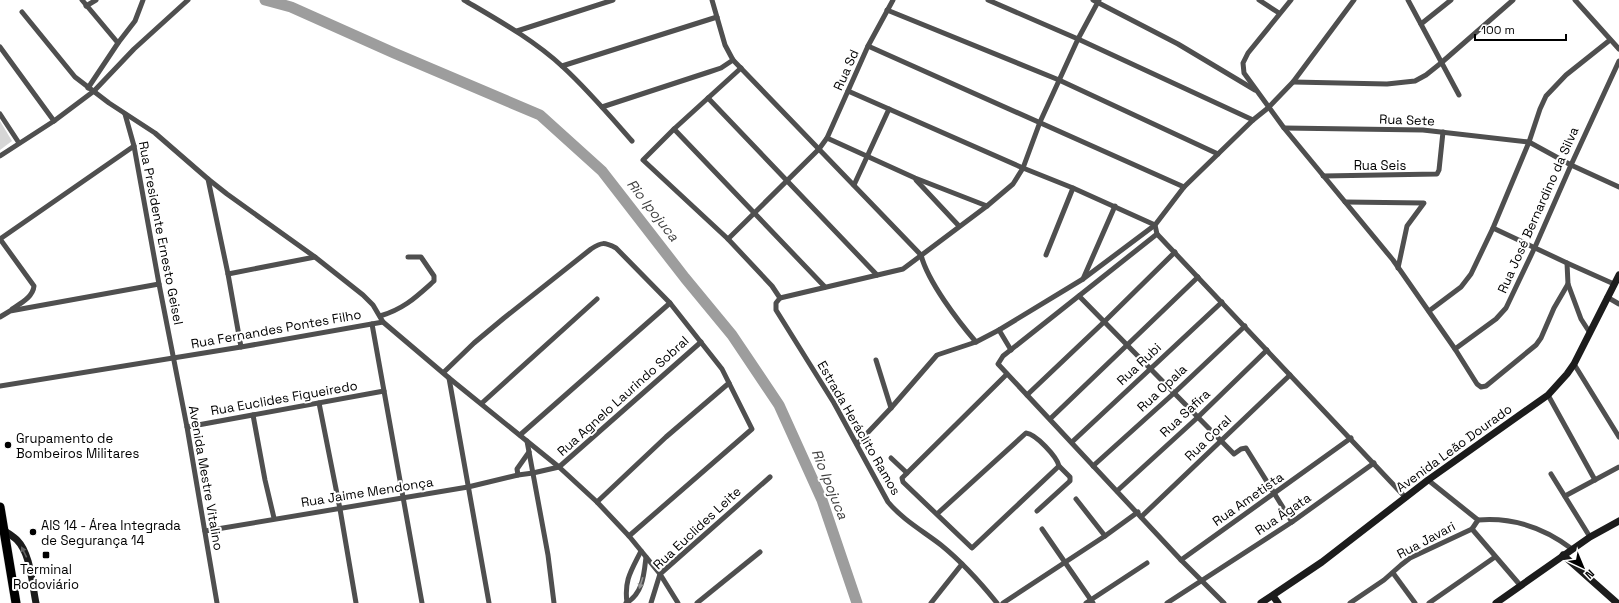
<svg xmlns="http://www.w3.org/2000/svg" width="1619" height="603" font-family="'Space Grotesk',sans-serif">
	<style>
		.green { fill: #d6d6d6 }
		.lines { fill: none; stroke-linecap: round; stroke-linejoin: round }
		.river { stroke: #9d9d9d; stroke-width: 11 }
		.highway-casing { stroke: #dbdbdb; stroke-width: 10 }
		.street { stroke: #4f4f4f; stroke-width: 5 }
		.secondary { stroke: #1c1c1c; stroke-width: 7 }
		.highway { stroke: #000; stroke-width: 9 }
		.oneway { fill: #606060 }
		.oneway2 { fill: #959595 }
		.poi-dot { fill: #000; stroke: #fff; stroke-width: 1.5 }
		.labels { text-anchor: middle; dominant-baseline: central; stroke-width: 4; stroke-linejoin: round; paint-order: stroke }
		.street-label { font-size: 13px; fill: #000; stroke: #fff }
		.poi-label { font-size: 13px; fill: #000; stroke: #fff; text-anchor: start }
		.water-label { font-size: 14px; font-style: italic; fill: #3e3e3e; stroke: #fff }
	</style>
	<rect width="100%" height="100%" fill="#fff"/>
	<!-- green -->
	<path class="green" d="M0,121L12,141L0,150Z"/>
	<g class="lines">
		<!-- river -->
		<path class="river" d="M265,0L291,7L394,53L540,115L602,171L685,278L732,335L779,405L822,500L857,603"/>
		<!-- highway casing -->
		<g class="highway-casing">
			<path id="highway" d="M0,507L16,603"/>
		</g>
		<!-- street -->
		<g class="street">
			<path d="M82,0L118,43"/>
			<path d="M464,0C498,20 534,40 563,67C588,90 610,116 632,141"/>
			<path d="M712,0L725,45L733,60L921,255C928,282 958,321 976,342"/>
			<path d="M988,0L1078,39L1253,120"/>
			<path d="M1093,0L1178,44L1255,90"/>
			<path d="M1259,0L1279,13"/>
			<path d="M1291,0L1248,53L1243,63L1244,73L1284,128L1393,260L1455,349L1477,384L1481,387L1486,386L1536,345L1541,338L1554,308L1568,284L1567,263L1493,228"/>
			<path d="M1354,0L1293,82L1268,108L1253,120L1184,187L1155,225L1157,234L1406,498"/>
			<path d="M1408,0L1459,95"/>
			<path d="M1575,0L1619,49"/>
			<path d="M86,6L96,0"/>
			<path d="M887,10L1059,80L1218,154"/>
			<path d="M22,12L75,77L109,103L155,133L208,179L228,274L241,347"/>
			<path d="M1421,24L1451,0"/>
			<path d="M517,31L613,0"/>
			<path d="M868,46L1184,187"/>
			<path d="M0,47L54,121"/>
			<path d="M562,66L717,17"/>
			<path d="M741,68L674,129L643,160L728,239L772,286L780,298"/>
			<path d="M1293,82L1387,84L1415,81L1426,75L1441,63L1513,0"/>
			<path d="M88,88L118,43L135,21L143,0"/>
			<path d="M848,91L1023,168L1073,188L1155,225L1083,279L999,330L976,342L937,355L891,408L857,444"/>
			<path d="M708,98L877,275"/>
			<path d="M602,107L709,72L721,68L733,60"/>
			<path d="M0,114L19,143"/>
			<path d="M125,114L134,146L159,284L187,427L217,603"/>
			<path d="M1284,128L1423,130L1529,142L1571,165L1619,187"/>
			<path d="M674,129L825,287"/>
			<path d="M827,138L915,178L987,206"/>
			<path d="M0,156L54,121L94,91L134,49L188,0"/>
			<path d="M1323,176L1437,174L1439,170L1443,132"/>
			<path d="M208,179L227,194L315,257"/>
			<path d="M916,180L959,226"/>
			<path d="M854,185L889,109"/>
			<path d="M1345,202L1424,203L1407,226L1398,268"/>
			<path d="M1157,234L1003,356L998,364L1181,560"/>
			<path d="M0,239L134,146"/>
			<path d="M0,239L34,286C33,297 21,303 12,309"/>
			<path d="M728,239L819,149L827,138L868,46L893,0"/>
			<path d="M1046,255L1073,188"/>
			<path d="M1567,263L1614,284"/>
			<path d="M228,274L315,257L363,295L373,305L383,322L449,378L559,467L597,502L629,536L660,574L678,603"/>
			<path d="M1083,279L1115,206"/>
			<path d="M1568,284L1581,319L1590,333"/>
			<path d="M1079,296L1234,454L1241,449L1246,448L1292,522"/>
			<path d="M1607,297L1619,304"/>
			<path d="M780,298L903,269L987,206L1013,184L1023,168L1040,122L1078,39L1099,0"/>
			<path d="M780,298L776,303V310L834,403L888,502C903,520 923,531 941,545C962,562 980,582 997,603"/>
			<path d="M1429,311L1461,287L1471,274L1493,228L1529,142L1540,109L1546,96L1566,75L1610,40"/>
			<path d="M380,316C404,309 416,297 434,281V276L421,257H408"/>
			<path d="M0,317L10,311L159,284"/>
			<path d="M372,324L422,603"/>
			<path d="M999,330L1011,350"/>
			<path d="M1455,349L1496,319L1506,308L1535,247L1571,165L1619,61"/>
			<path d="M876,360L891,408"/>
			<path d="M1574,364L1619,437"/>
			<path d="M444,372L474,343L504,318L591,249C602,242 604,242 616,248L670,303L722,369L752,429L629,536"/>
			<path d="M449,378L489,603"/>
			<path d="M0,386L241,347L383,322"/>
			<path d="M1027,395L1104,322L1175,252"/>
			<path d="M1548,395L1595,480"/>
			<path d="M319,403L340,509L356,603"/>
			<path d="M482,403L597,299"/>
			<path d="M253,415L265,480L274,518"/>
			<path d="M1050,419L1198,277"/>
			<path d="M187,427L384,391"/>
			<path d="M520,435L670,303"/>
			<path d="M527,441L548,555L554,603"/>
			<path d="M1072,442L1222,302"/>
			<path d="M891,458L907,473"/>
			<path d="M1093,466L1173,394L1245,326"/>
			<path d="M1551,474L1590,537"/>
			<path d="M518,475L517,469L529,452"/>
			<path d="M1428,480L1478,520L1472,529"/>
			<path d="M1117,491L1197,418L1267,350"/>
			<path d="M1565,496L1619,467"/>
			<path d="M1076,499L1105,536"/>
			<path d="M597,502L666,437L729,383"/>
			<path d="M1037,511L1070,481V477L1059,466"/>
			<path d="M937,514L1026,433C1036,434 1057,457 1059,466L972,548L903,482L902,478L1007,374"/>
			<path d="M1141,517L1290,375"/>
			<path d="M1478,520C1513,517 1543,527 1572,549"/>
			<path d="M1042,529L1093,603"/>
			<path d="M1472,529L1520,585"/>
			<path d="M205,531L468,487L518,475L533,473L559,467L701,342"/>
			<path d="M1393,573L1415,603"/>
			<path d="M626,603C643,594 644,574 646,557"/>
			<path d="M627,603C624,580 631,571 641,551"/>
			<path d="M651,603L660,574L770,477"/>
			<path d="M697,603L760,552"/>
			<path d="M931,603L962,564"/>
			<path d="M1003,603L1105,536L1138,512"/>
			<path d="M1086,603L1147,563"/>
			<path d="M1167,603L1292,522L1374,463"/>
			<path d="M1224,603L1181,560L1351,438"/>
			<path d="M1350,603L1384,580L1401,565L1410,558L1472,529"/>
			<path d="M1429,603L1495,557"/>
		</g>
		<!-- secondary -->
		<g class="secondary">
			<path d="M5,531C9,534 14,537 17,540C31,554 32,585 36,603"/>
			<path d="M1563,555L1617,603"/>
			<path d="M1273,596L1278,603"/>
			<path d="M1261,603L1322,562L1428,480L1548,395L1567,374L1574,364L1619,275"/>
			<path d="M1496,603L1590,537L1619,521"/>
		</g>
		<!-- highway -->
		<use href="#highway" class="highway"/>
	</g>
	<!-- one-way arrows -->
	<defs><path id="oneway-solid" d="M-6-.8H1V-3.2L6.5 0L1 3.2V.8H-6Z"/></defs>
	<use class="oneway" href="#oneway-solid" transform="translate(24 552) rotate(-116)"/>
	<use class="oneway2" href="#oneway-solid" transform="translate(641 583) rotate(108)"/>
	<!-- markers -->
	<g class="poi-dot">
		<circle cx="8" cy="445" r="4"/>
		<circle cx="33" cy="532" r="4"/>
		<rect x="42" y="551" width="8" height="8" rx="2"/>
	</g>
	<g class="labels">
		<!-- street labels -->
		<g class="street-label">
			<text transform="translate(846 70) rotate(-66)">Rua Sd</text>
			<text transform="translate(1407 120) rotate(2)">Rua Sete</text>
			<text x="1380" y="165">Rua Seis</text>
			<text transform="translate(1538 210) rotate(-66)">Rua José Bernardino da Silva</text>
			<text transform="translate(161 233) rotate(79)">Rua Presidente Ernesto Geisel</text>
			<text transform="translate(276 329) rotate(-10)">Rua Fernandes Pontes Filho</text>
			<text transform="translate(1139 364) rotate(-43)">Rua Rubi</text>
			<text transform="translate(1162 388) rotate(-43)">Rua Opala</text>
			<text transform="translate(623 396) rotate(-42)">Rua Agnelo Laurindo Sobral</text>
			<text transform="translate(284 398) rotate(-10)">Rua Euclides Figueiredo</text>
			<text transform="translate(1185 413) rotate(-43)">Rua Safira</text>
			<text transform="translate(859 428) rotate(60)">Estrada Heráclito Ramos</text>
			<text transform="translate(1208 438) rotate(-44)">Rua Coral</text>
			<text transform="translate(1454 448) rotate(-36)">Avenida Leão Dourado</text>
			<text transform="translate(206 478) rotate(80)">Avenida Mestre Vitalino</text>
			<text transform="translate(367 492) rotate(-9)">Rua Jaime Mendonça</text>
			<text transform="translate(1248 499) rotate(-35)">Rua Ametista</text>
			<text transform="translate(1283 514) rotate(-34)">Rua Ágata</text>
			<text transform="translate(697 528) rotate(-43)">Rua Euclides Leite</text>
			<text transform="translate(1426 540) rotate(-28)">Rua Javari</text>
		</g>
		<!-- poi labels -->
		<g class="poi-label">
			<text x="16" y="438">Grupamento de<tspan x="16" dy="15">Bombeiros Militares</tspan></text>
			<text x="41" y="525">AIS 14 - Área Integrada<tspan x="41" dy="15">de Segurança 14</tspan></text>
			<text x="46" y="569" text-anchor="middle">Terminal<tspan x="46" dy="15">Rodoviário</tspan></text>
		</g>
		<!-- water labels -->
		<g class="water-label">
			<text transform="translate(653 210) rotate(52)">Rio Ipojuca</text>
			<text transform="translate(830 484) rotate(68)">Rio Ipojuca</text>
		</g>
	</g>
	<!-- north arrow -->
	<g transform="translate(1583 567) rotate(136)" stroke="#ffffff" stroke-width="3" paint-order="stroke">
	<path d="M0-3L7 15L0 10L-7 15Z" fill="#000000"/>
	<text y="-6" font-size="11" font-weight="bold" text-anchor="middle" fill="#000000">N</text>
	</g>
	<!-- scale -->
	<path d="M1475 34v6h91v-6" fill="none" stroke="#000000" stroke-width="2"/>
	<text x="1481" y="34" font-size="12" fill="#000000" stroke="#ffffff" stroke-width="3" paint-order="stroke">100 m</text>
</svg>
